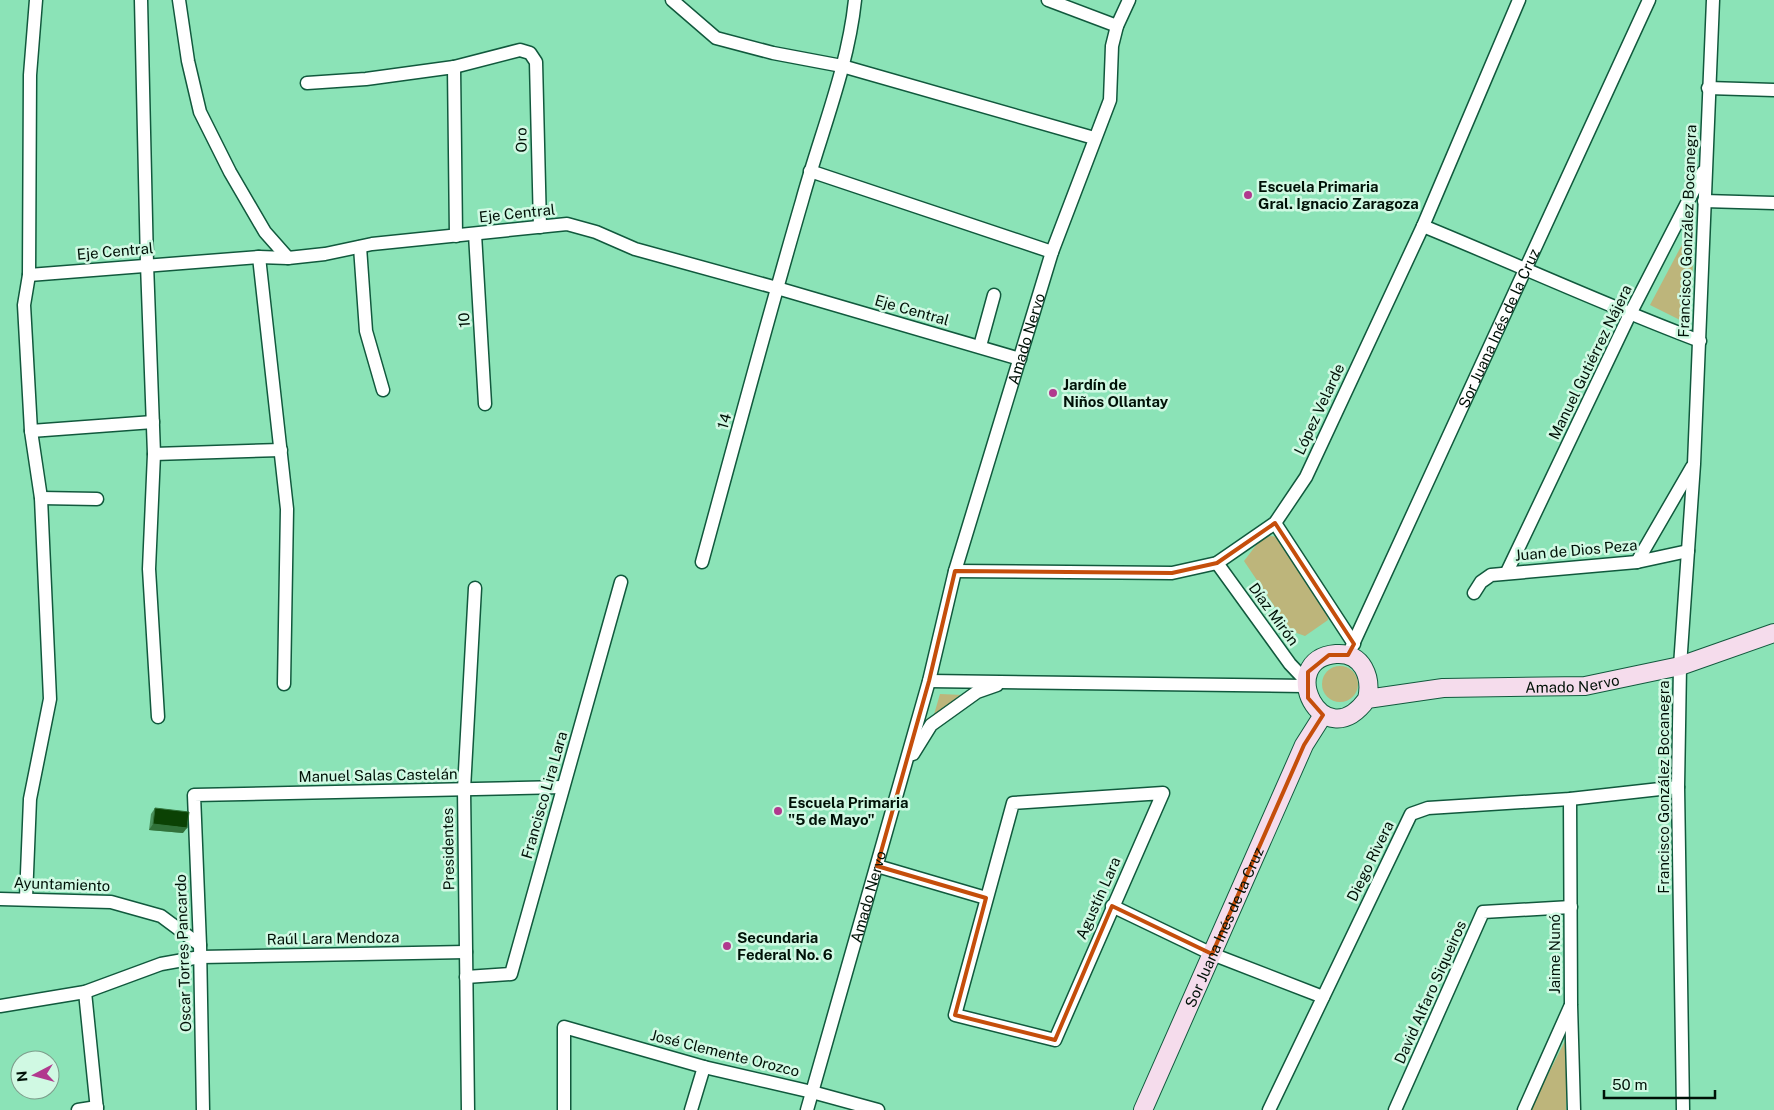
<svg xmlns="http://www.w3.org/2000/svg" width="1774" height="1110" font-family="'Public Sans',sans-serif">
	<style>
		.green { fill: #bdb57b }
		.lines { fill: none; stroke-linecap: round; stroke-linejoin: round }
		.minor-casing { stroke: #11593d; stroke-width: 15 }
		.secondary-casing { stroke: #11593d; stroke-width: 20 }
		.minor { stroke: #fff; stroke-width: 12 }
		.secondary { stroke: #f5dcec; stroke-width: 18 }
		.wall { fill: #4b925e }
		.shaded-wall { fill: #31723a }
		.building { fill: #0b4204; stroke: #31723a }
		.marked { fill: none; stroke: #c54e0b; stroke-width: 4; stroke-linejoin: round }
		.poi-dot { fill: #b1398e; stroke: #d0f9e3; stroke-width: 2 }
		.labels { text-anchor: middle; dominant-baseline: central; stroke-width: 5; stroke-linejoin: round; paint-order: stroke }
		.street-label { font-size: 15px; fill: #001107; stroke: #d0f9e3 }
		.poi-label { font-size: 15px; font-weight: bold; fill: #001107; stroke: #d0f9e3; text-anchor: start }
	</style>
	<rect width="100%" height="100%" fill="#8be3b7"/>
	<!-- green -->
	<g class="green">
		<path d="M1695,220L1690,325L1650,305Z"/>
		<path d="M1270,536L1279,537L1327,609L1328,620L1305,636L1291,631L1244,561L1260,540Z"/>
		<circle cx="1340" cy="684" r="18"/>
		<path d="M940,694L963,695L933,718Z"/>
		<path d="M1568,1035L1566,1110H1530Z"/>
	</g>
	<g class="lines">
		<!-- minor casing -->
		<g class="minor-casing">
			<g id="minor">
				<path d="M141,0L147,264L154,454L149,569L158,717"/>
				<path d="M179,0L188,61L200,112L230,172L265,232L288,258"/>
				<path d="M672,0L716,38L773,53L842,66L1094,138"/>
				<path d="M1048,0L1117,26"/>
				<path d="M454,67L456,236"/>
				<path d="M307,83L366,79L454,67L520,50L530,53L536,62L540,227"/>
				<path d="M1708,88L1774,90"/>
				<path d="M810,171L1052,252"/>
				<path d="M1704,201L1774,203"/>
				<path d="M1423,226C1516,264 1607,306 1700,341"/>
				<path d="M475,234L485,404"/>
				<path d="M360,247L366,331L383,390"/>
				<path d="M259,257L287,509L284,684"/>
				<path d="M29,275L259,257L288,258L325,254L372,244L567,224L596,232L635,249L777,288L1020,359"/>
				<path d="M980,346L994,295"/>
				<path d="M31,431L153,422"/>
				<path d="M154,454L281,450"/>
				<path d="M41,498L97,499"/>
				<path d="M1275,523L1354,644"/>
				<path d="M702,562C735,441 767,321 802,201C820,135 848,68 855,0"/>
				<path d="M1637,562L1692,467"/>
				<path d="M1217,563L1290,664L1307,682"/>
				<path d="M955,571L1172,573L1217,563L1275,523L1306,477L1423,226L1519,0"/>
				<path d="M1507,572L1630,314L1703,172"/>
				<path d="M1474,593L1481,582L1491,575L1637,562L1688,551"/>
				<path id="s1" d="M1348,655L1649,0"/>
				<path d="M929,681L1305,686"/>
				<path d="M913,754L931,725L977,692L997,685"/>
				<path d="M1163,793L1055,1040L955,1015L1013,803Z"/>
				<path d="M1570,799L1571,1005L1574,1110"/>
				<path d="M877,866L986,898"/>
				<path d="M26,898L30,799L50,699L41,498L31,431L24,305L29,275L30,75L36,0"/>
				<path d="M0,899L111,902L161,916L200,945"/>
				<path d="M1112,906L1212,954L1323,997"/>
				<path d="M466,977L511,974L621,582"/>
				<path d="M85,992L97,1110"/>
				<path d="M0,1006L85,992L161,964L200,957L466,952"/>
				<path d="M78,1110L97,1107"/>
				<path d="M203,1110L200,945L194,795L563,787"/>
				<path d="M468,1110L464,789L475,588"/>
				<path d="M564,1110V1027L704,1067L812,1092L878,1110"/>
				<path d="M691,1110L704,1067"/>
				<path id="s2" d="M807,1110L929,681L955,571L1052,252L1110,100L1112,46L1117,26L1129,0"/>
				<path d="M1269,1110L1411,814L1428,808L1570,799L1678,787"/>
				<path d="M1395,1110L1483,912L1571,907"/>
				<path d="M1524,1110L1570,1007"/>
				<path d="M1683,1110L1678,787L1680,666L1694,464L1713,0"/>
			</g>
		</g>
		<!-- secondary casing -->
		<g class="secondary-casing">
			<g id="secondary">
				<path id="s3" d="M1367,699C1372,678 1363,652 1336,654C1274,659 1323,760 1367,699L1443,688L1585,686L1680,666L1774,633"/>
				<path id="s4" d="M1143,1110L1304,745L1323,715"/>
			</g>
		</g>
		<!-- minor -->
		<use href="#minor" class="minor"/>
		<!-- secondary -->
		<use href="#secondary" class="secondary"/>
	</g>
	<!-- wall -->
	<path class="wall" d="M155,808L183,833L149,830L151,814Z"/>
	<!-- shaded-wall -->
	<path class="shaded-wall" d="M153,824L187,828L183,833L149,830Z"/>
	<!-- building -->
	<path class="building" d="M155,808L189,812L187,828L153,824Z"/>
	<!-- marked area -->
	<path class="marked" d="M1275,523L1354,644L1348,655H1329L1308,672V698L1323,715L1304,745L1212,954L1112,906L1055,1040L955,1015L986,898L877,866L929,681L955,571L1172,573L1217,563Z"/>
	<!-- markers -->
	<g class="poi-dot">
		<circle cx="1248" cy="195" r="5"/>
		<circle cx="1053" cy="393" r="5"/>
		<circle cx="778" cy="811" r="5"/>
		<circle cx="727" cy="946" r="5"/>
	</g>
	<g class="labels">
		<!-- street labels -->
		<g class="street-label">
			<text transform="translate(521 140) rotate(-91)">Oro</text>
			<text transform="translate(517 213) rotate(-6)">Eje Central</text>
			<text transform="translate(1687 231) rotate(-88)">Francisco González Bocanegra</text>
			<text transform="translate(115 251) rotate(-5)">Eje Central</text>
			<text transform="translate(912 310) rotate(16)">Eje Central</text>
			<text transform="translate(464 320) rotate(-94)">10</text>
			<text stroke="none"><textPath href="#s1" startOffset="360">Sor Juana Inés de la Cruz</textPath></text>
			<text stroke="none"><textPath href="#s2" startOffset="802">Amado Nervo</textPath></text>
			<text transform="translate(1590 362) rotate(-64)">Manuel Gutiérrez Nájera</text>
			<text transform="translate(1319 409) rotate(-65)">López Velarde</text>
			<text transform="translate(724 421) rotate(-75)">14</text>
			<text transform="translate(1576 550) rotate(-5)">Juan de Dios Peza</text>
			<text transform="translate(1274 614) rotate(54)">Díaz Mirón</text>
			<text stroke="none"><textPath href="#s3" startOffset="405">Amado Nervo</textPath></text>
			<text transform="translate(378 775) rotate(-1)">Manuel Salas Castelán</text>
			<text transform="translate(1663 787) rotate(-90)">Francisco González Bocanegra</text>
			<text transform="translate(544 795) rotate(-74)">Francisco Lira Lara</text>
			<text transform="translate(448 849) rotate(-91)">Presidentes</text>
			<text transform="translate(1370 861) rotate(-64)">Diego Rivera</text>
			<text transform="translate(62 884) rotate(2)">Ayuntamiento</text>
			<text stroke="none"><textPath href="#s2" startOffset="222">Amado Nervo</textPath></text>
			<text transform="translate(1098 898) rotate(-66)">Agustín Lara</text>
			<text stroke="none"><textPath href="#s4" startOffset="200">Sor Juana Inés de la Cruz</textPath></text>
			<text transform="translate(333 938) rotate(-1)">Raúl Lara Mendoza</text>
			<text transform="translate(183 953) rotate(-92)">Oscar Torres Pancardo</text>
			<text transform="translate(1554 954) rotate(-90)">Jaime Nunó</text>
			<text transform="translate(1430 992) rotate(-66)">David Alfaro Siqueiros</text>
			<text transform="translate(725 1053) rotate(14)">José Clemente Orozco</text>
		</g>
		<!-- poi labels -->
		<g class="poi-label">
			<text x="1258" y="186">Escuela Primaria<tspan x="1258" dy="17">Gral. Ignacio Zaragoza</tspan></text>
			<text x="1063" y="384">Jardín de<tspan x="1063" dy="17">Niños Ollantay</tspan></text>
			<text x="788" y="802">Escuela Primaria<tspan x="788" dy="17">"5 de Mayo"</tspan></text>
			<text x="737" y="937">Secundaria<tspan x="737" dy="17">Federal No. 6</tspan></text>
		</g>
	</g>
	<!-- north arrow -->
	<g transform="translate(35 1075) rotate(264)"><circle r="24" fill="#d0f9e3" stroke="#7d9c8b"/>
	<path d="M0-4L9 19L0 12L-9 19Z" fill="#b1398e"/>
	<text y="-8" font-size="14" font-weight="bold" text-anchor="middle" fill="#001107">N</text>
	</g>
	<!-- scale -->
	<path d="M1604 1090v8h111v-8" fill="none" stroke="#001107" stroke-width="2.5"/>
	<text x="1612" y="1090" font-size="15" fill="#001107" stroke="#d0f9e3" stroke-width="4" paint-order="stroke">50 m</text>
</svg>
